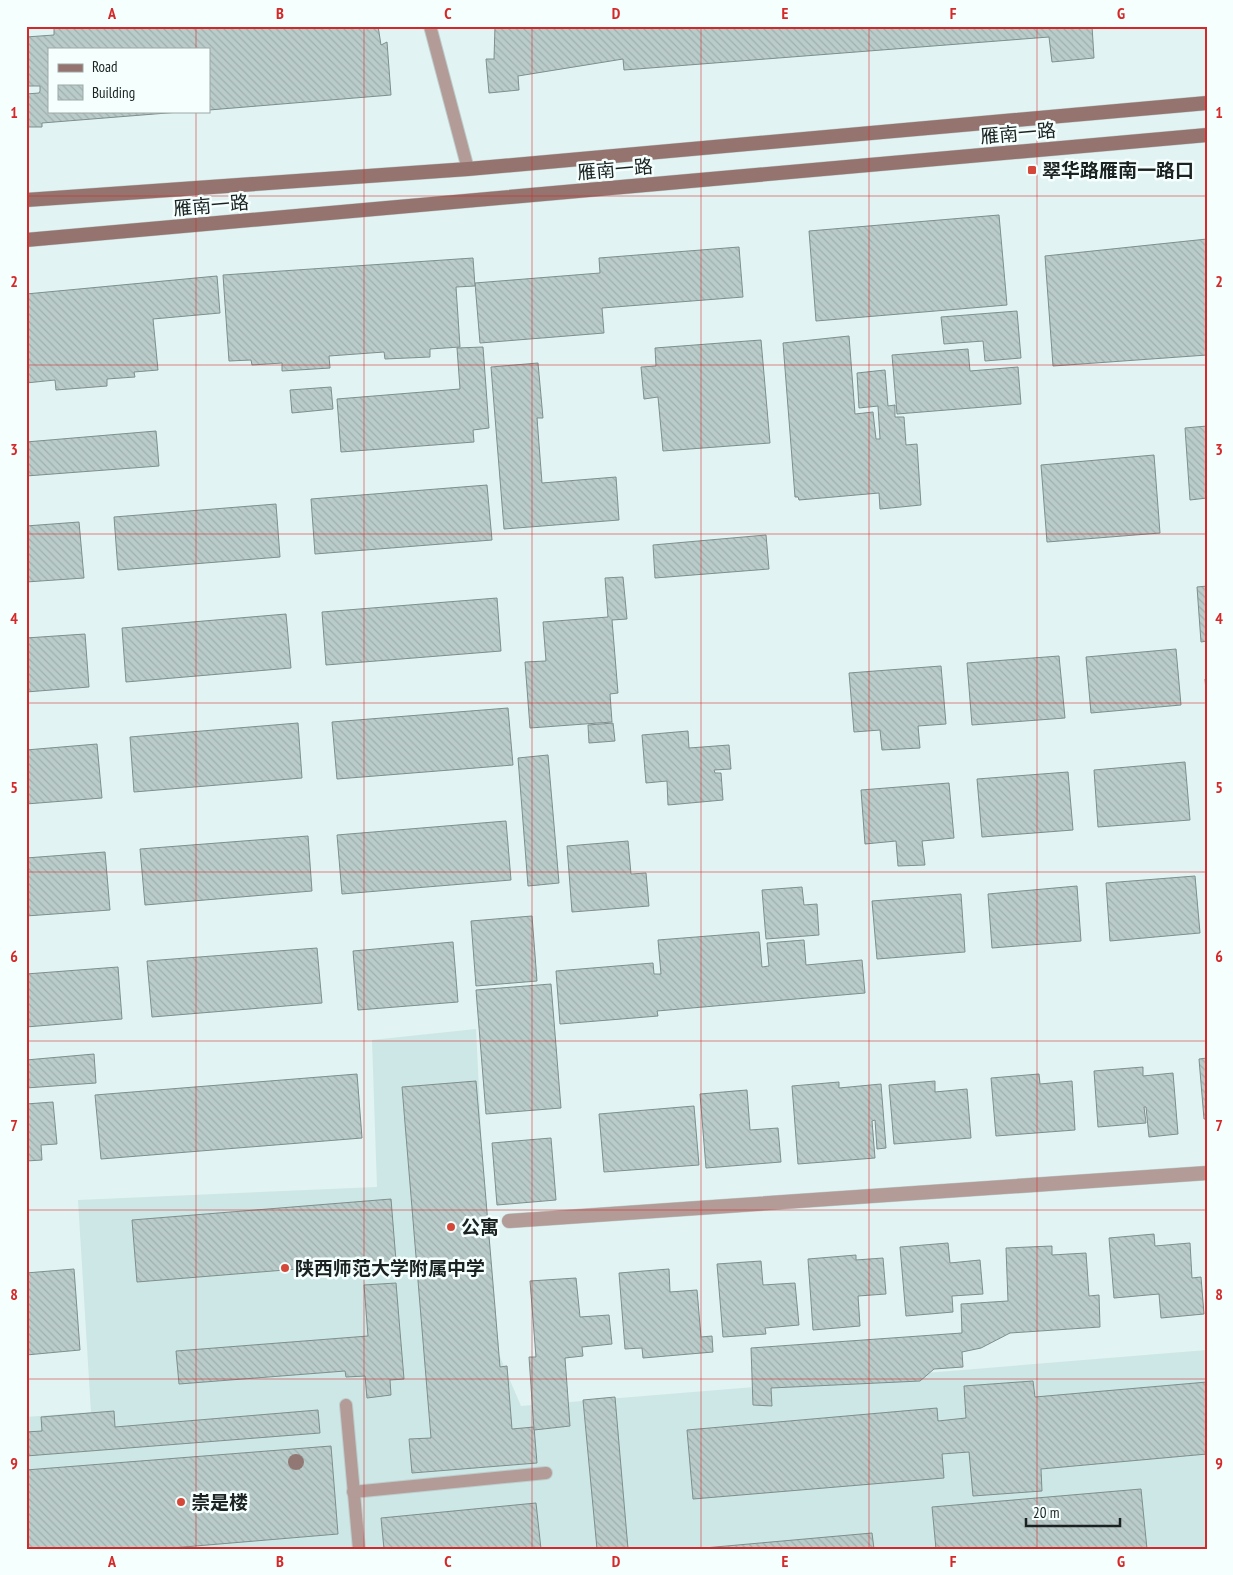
<svg xmlns="http://www.w3.org/2000/svg" width="1233" height="1575" font-family="'PT Sans Narrow','Noto Sans SC',sans-serif">
	<style>
		.built { fill: #cce7e5 }
		.building { fill: url(#building-back-hatch); stroke: #7e8f8d }
		.lines { fill: none; stroke-linecap: round; stroke-linejoin: round }
		.service-casing { stroke: #bdcdcc; stroke-width: 14 }
		.minor-casing { stroke: #bdcdcc; stroke-width: 15 }
		.secondary-casing { stroke: #bdcdcc; stroke-width: 15 }
		.service { stroke: #b39b97; stroke-width: 12 }
		.minor { stroke: #b39b97; stroke-width: 14 }
		.secondary { stroke: #95736e; stroke-width: 14 }
		.tree { fill: #927875 }
		.grid { fill: none; stroke: #d62828; stroke-width: 1; stroke-opacity: 0.55 }
		.poi-dot { fill: #d44739; stroke: #f4fffe; stroke-width: 2 }
		.labels { text-anchor: middle; dominant-baseline: central; stroke-width: 5; stroke-linejoin: round; paint-order: stroke }
		.street-label { font-size: 19px; fill: #1b2221; stroke: #f4fffe }
		.poi-label { font-size: 19px; font-weight: bold; fill: #1b2221; stroke: #f4fffe; text-anchor: start }
		.neatline { fill: none; stroke: #d62828; stroke-width: 2 }
		.grid-label { font-size: 16px; text-anchor: middle; font-weight: bold; fill: #d62828 }
	</style>
	<defs>
		<pattern id="building-back-hatch" width="6" height="6" patternUnits="userSpaceOnUse" patternTransform="scale(1.25)"><rect width="6" height="6" fill="#baccca"/><path d="M-1 5l2 2M0 0l6 6M5-1l2 2" fill="none" stroke="#9fafad"/></pattern>
	</defs>
	<rect width="100%" height="100%" fill="#e1f3f2"/>
	<!-- built -->
	<path class="built" d="M476,1029L491,1336L521,1406L1207,1350V1549H26V1417L91,1412L78,1200L377,1187L372,1040Z"/>
	<!-- building -->
	<g class="building">
		<path d="M54,26H378L381,45L387,42L391,95L209,110V49H49V111H192L42,123V127H26V94L39,93L40,91V86H26V37L54,35Z"/>
		<path d="M495,26H1092L1094,58L1052,62L1049,37L624,70L623,59L518,76L519,90L489,93L486,59H494Z"/>
		<path d="M999,215L1007,305L816,321L809,231Z"/>
		<path d="M1207,239V355L1053,366L1045,256Z"/>
		<path d="M739,247L743,297L602,308L604,333L480,343L475,283L600,273L599,258Z"/>
		<path d="M473,258L475,286L456,287L460,347L430,349V357L385,359L384,352L329,356L330,368L282,371V363L252,365L251,360L229,361L223,275Z"/>
		<path d="M217,276L220,313L153,319L158,370L134,372L135,377L107,379V386L56,390L55,380L26,383V294Z"/>
		<path d="M1017,311L1021,358L985,361L983,341L944,344L941,317Z"/>
		<path d="M849,336L855,414L873,412L876,439H880L878,406L859,408L857,373L885,370L888,406L895,405V417H904L906,445L917,444L921,505L880,509L879,493L799,500L798,497H795L783,343Z"/>
		<path d="M761,340L770,443L663,451L658,397L644,399L641,367L656,366L655,348Z"/>
		<path d="M483,347L489,428L473,430L474,442L341,452L337,399L460,389L457,348Z"/>
		<path d="M968,349L970,371L1018,367L1021,404L897,414L892,355Z"/>
		<path d="M538,363L543,418H537L542,483L616,477L619,520L504,529L491,367Z"/>
		<path d="M331,387L333,409L292,413L290,390Z"/>
		<path d="M1207,426V498L1190,500L1185,428Z"/>
		<path d="M156,431L159,466L26,476V442Z"/>
		<path d="M1154,455L1160,533L1047,542L1041,465Z"/>
		<path d="M487,485L492,540L315,554L311,499Z"/>
		<path d="M276,504L280,557L118,570L114,517Z"/>
		<path d="M79,522L84,578L26,582V526Z"/>
		<path d="M766,535L769,569L655,578L653,545Z"/>
		<path d="M623,577L627,619L612,620L618,693L610,694L612,722L530,728L525,662L546,661L543,622L608,617L605,578Z"/>
		<path d="M1207,586V641L1201,642L1197,587Z"/>
		<path d="M497,598L501,651L326,665L322,612Z"/>
		<path d="M286,614L291,668L126,682L122,628Z"/>
		<path d="M85,634L89,687L26,692V638Z"/>
		<path d="M1176,649L1181,705L1091,713L1086,657Z"/>
		<path d="M1059,656L1065,718L972,725L967,663Z"/>
		<path d="M941,666L946,724L918,726L920,748L882,750L880,730L854,732L849,673Z"/>
		<path d="M1207,678V704L1205,679Z"/>
		<path d="M508,708L513,765L337,779L332,722Z"/>
		<path d="M298,723L302,778L134,792L130,737Z"/>
		<path d="M613,723L615,741L589,743L588,725Z"/>
		<path d="M688,731L689,748L729,745L731,769L714,770L715,773H721L723,800L668,805L667,781L646,783L642,735Z"/>
		<path d="M97,744L102,798L26,804V750Z"/>
		<path d="M548,755L559,883L528,886L518,758Z"/>
		<path d="M1185,762L1190,820L1098,827L1094,770Z"/>
		<path d="M1068,772L1073,830L982,837L977,779Z"/>
		<path d="M949,783L954,838L922,841L925,865L898,866L896,841L865,844L861,790Z"/>
		<path d="M506,821L511,880L342,894L337,835Z"/>
		<path d="M308,836L312,891L145,905L140,849Z"/>
		<path d="M628,841L631,874L646,873L649,906L572,912L567,846Z"/>
		<path d="M105,852L110,910L26,916V858Z"/>
		<path d="M1195,876L1200,933L1110,941L1106,883Z"/>
		<path d="M1077,886L1081,941L992,948L988,894Z"/>
		<path d="M802,887L804,905L817,904L819,935L766,939L762,890Z"/>
		<path d="M961,894L965,952L877,959L872,901Z"/>
		<path d="M532,916L537,981L476,986L471,921Z"/>
		<path d="M759,932L762,967L769,966L767,943L804,940L806,965L862,960L865,993L657,1011L658,1016L560,1024L556,971L653,963L654,974H661L658,940Z"/>
		<path d="M453,942L458,1002L358,1010L353,951Z"/>
		<path d="M317,948L322,1003L152,1017L147,961Z"/>
		<path d="M118,967L122,1019L26,1027V974Z"/>
		<path d="M551,984L561,1108L486,1114L476,990Z"/>
		<path d="M94,1054L96,1083L26,1088V1060Z"/>
		<path d="M1207,1058V1119H1204L1199,1059Z"/>
		<path d="M1143,1067V1076L1173,1073L1178,1134L1149,1137L1146,1107H1144L1146,1123L1098,1127L1094,1071Z"/>
		<path d="M357,1074L362,1138L101,1159L95,1095Z"/>
		<path d="M1039,1074L1040,1084L1072,1081L1075,1130L996,1136L991,1078Z"/>
		<path d="M476,1081L500,1367L507,1366L512,1429L534,1427L537,1463L412,1473L409,1439L431,1438L402,1087Z"/>
		<path d="M935,1081V1092L967,1089L971,1138L894,1144L889,1085Z"/>
		<path d="M839,1082V1088L881,1084L886,1148L877,1149L875,1120L872,1121L875,1158L798,1164L792,1086Z"/>
		<path d="M747,1090L750,1130L778,1128L781,1162L706,1168L700,1094Z"/>
		<path d="M53,1102L57,1144L41,1145L42,1160L26,1161V1104Z"/>
		<path d="M694,1106L699,1165L604,1172L599,1114Z"/>
		<path d="M551,1138L556,1200L497,1205L492,1143Z"/>
		<path d="M391,1199L396,1261L137,1282L132,1220Z"/>
		<path d="M1154,1234L1155,1246L1190,1243L1192,1278L1201,1277L1204,1314L1161,1318L1159,1294L1114,1298L1109,1238Z"/>
		<path d="M948,1243L950,1263L980,1260L983,1294L952,1296L953,1312L906,1316L900,1247Z"/>
		<path d="M1052,1246V1255L1086,1253L1089,1296L1099,1295L1100,1327L1010,1333L981,1348L962,1352L963,1367L934,1369L920,1381L771,1388L772,1406L753,1405L751,1348L962,1333L961,1304L1008,1301L1006,1248Z"/>
		<path d="M856,1255V1260L883,1258L886,1294L858,1296L860,1326L813,1330L808,1259Z"/>
		<path d="M761,1261L763,1285L795,1283L799,1325L765,1328L766,1334L723,1337L717,1264Z"/>
		<path d="M74,1269L80,1350L26,1355V1273Z"/>
		<path d="M669,1269L670,1292L697,1290L701,1337L712,1336L713,1352L643,1358L642,1348L625,1349L619,1273Z"/>
		<path d="M576,1278L580,1317L609,1315L612,1344L582,1347L583,1356L565,1358L570,1426L534,1430L529,1357H536L530,1281Z"/>
		<path d="M396,1283L404,1379L390,1380L391,1395L367,1398L365,1376L346,1377L345,1371L179,1384L176,1351L368,1336L364,1285Z"/>
		<path d="M1033,1381L1035,1397L1207,1382V1454L1041,1469L1042,1491L973,1496L969,1452L942,1454L944,1478L693,1499L687,1430L937,1408L938,1421L966,1418L964,1386Z"/>
		<path d="M615,1397L628,1549H597L583,1400Z"/>
		<path d="M318,1410L320,1433L26,1456V1432L42,1431L41,1417L114,1411L115,1427Z"/>
		<path d="M331,1446L338,1534L160,1549H26V1470Z"/>
		<path d="M1141,1489L1147,1549H936L932,1507Z"/>
		<path d="M536,1503L541,1549H384L381,1518Z"/>
		<path d="M872,1533L874,1549H693Z"/>
	</g>
	<g class="lines">
		<!-- service casing -->
		<g class="service-casing">
			<g id="service">
				<path d="M430,26L468,169"/>
				<path d="M346,1405L359,1549"/>
				<path d="M353,1492L546,1473"/>
			</g>
		</g>
		<!-- minor casing -->
		<g class="minor-casing">
			<path id="minor" d="M509,1221L1207,1173"/>
		</g>
		<!-- secondary casing -->
		<g class="secondary-casing">
			<g id="secondary">
				<path d="M26,200L468,169L1207,103"/>
				<path d="M26,240L1207,135"/>
			</g>
		</g>
		<!-- service -->
		<use href="#service" class="service"/>
		<!-- minor -->
		<use href="#minor" class="minor"/>
		<!-- secondary -->
		<use href="#secondary" class="secondary"/>
	</g>
	<!-- trees -->
	<circle class="tree" cx="296" cy="1462" r="8"/>
	<!-- grid -->
	<path class="grid" d="M196,26V49M364,26V1549M532,26V1549M701,26V1549M869,26V1549M1037,26V1549M196,111V1549M26,196H1207M26,365H1207M26,534H1207M26,703H1207M26,872H1207M26,1041H1207M26,1210H1207M26,1379H1207"/>
	<!-- markers -->
	<g class="poi-dot">
		<rect x="1027" y="165" width="10" height="10" rx="2.5"/>
		<circle cx="451" cy="1227" r="5"/>
		<circle cx="285" cy="1268" r="5"/>
		<circle cx="181" cy="1502" r="5"/>
	</g>
	<g class="labels">
		<!-- street labels -->
		<g class="street-label">
			<text transform="translate(1018 133) rotate(-5)">雁南一路</text>
			<text transform="translate(615 169) rotate(-5)">雁南一路</text>
			<text transform="translate(211 205) rotate(-5)">雁南一路</text>
		</g>
		<!-- poi labels -->
		<g class="poi-label">
			<text x="1042" y="170">翠华路雁南一路口</text>
			<text x="461" y="1227">公寓</text>
			<text x="295" y="1268">陕西师范大学附属中学</text>
			<text x="191" y="1502">崇是楼</text>
		</g>
	</g>
	<!-- border -->
	<rect width="1233" height="1575" fill="none" stroke="#f4fffe" stroke-width="55"/>
	<!-- legend -->
	<rect x="48" y="48" width="162" height="65" fill="#f4fffe" stroke="#9da7a6"/>
	<rect x="58" y="64" width="25" height="8" fill="#95736e" stroke="#9da7a6"/>
	<text x="92" y="72" font-size="15" fill="#1b2221">Road</text>
	<rect x="58" y="85" width="25" height="15" fill="url(#building-back-hatch)" stroke="#9da7a6"/>
	<text x="92" y="98" font-size="15" fill="#1b2221">Building</text>
	<!-- scale -->
	<path d="M1026 1518v8h94v-8" fill="none" stroke="#1b2221" stroke-width="2.5"/>
	<text x="1033" y="1518" font-size="15" fill="#1b2221" stroke="#f4fffe" stroke-width="4" paint-order="stroke">20 m</text>
	<rect x="28" y="28" width="1178" height="1520" class="neatline"/>
	<g class="grid-label">
		<text x="112" y="19">A</text>
		<text x="280" y="19">B</text>
		<text x="448" y="19">C</text>
		<text x="616" y="19">D</text>
		<text x="785" y="19">E</text>
		<text x="953" y="19">F</text>
		<text x="1121" y="19">G</text>
		<text x="14" y="118">1</text>
		<text x="1219" y="118">1</text>
		<text x="14" y="287">2</text>
		<text x="1219" y="287">2</text>
		<text x="14" y="455">3</text>
		<text x="1219" y="455">3</text>
		<text x="14" y="624">4</text>
		<text x="1219" y="624">4</text>
		<text x="14" y="793">5</text>
		<text x="1219" y="793">5</text>
		<text x="14" y="962">6</text>
		<text x="1219" y="962">6</text>
		<text x="14" y="1131">7</text>
		<text x="1219" y="1131">7</text>
		<text x="14" y="1300">8</text>
		<text x="1219" y="1300">8</text>
		<text x="14" y="1469">9</text>
		<text x="1219" y="1469">9</text>
		<text x="112" y="1567">A</text>
		<text x="280" y="1567">B</text>
		<text x="448" y="1567">C</text>
		<text x="616" y="1567">D</text>
		<text x="785" y="1567">E</text>
		<text x="953" y="1567">F</text>
		<text x="1121" y="1567">G</text>
	</g>
</svg>
